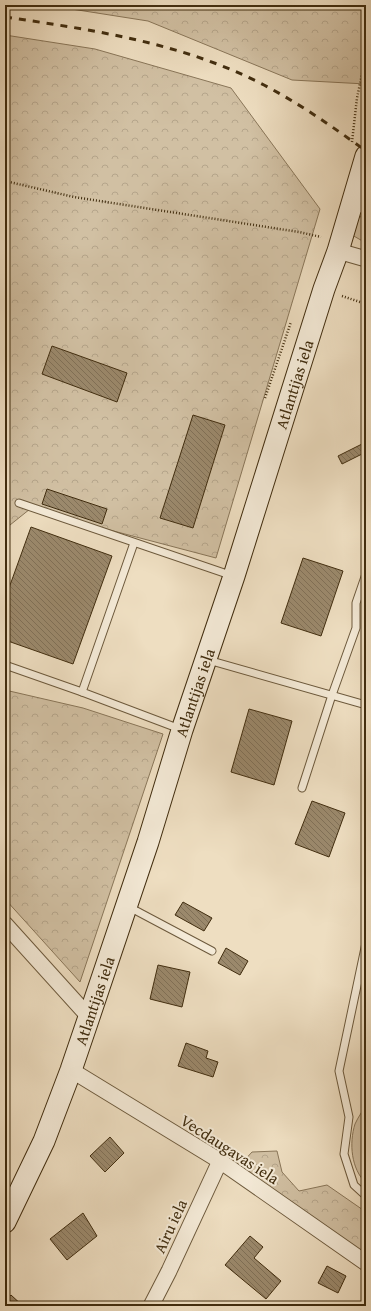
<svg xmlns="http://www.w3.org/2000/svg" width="371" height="1311" font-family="'Gentium Book Plus',serif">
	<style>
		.green { fill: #d1c0a3; stroke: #897659 }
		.forest { fill: url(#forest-crowns); stroke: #897659 }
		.building { fill: url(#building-back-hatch); stroke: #412d0f }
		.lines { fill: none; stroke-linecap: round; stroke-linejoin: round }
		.service-casing { stroke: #6c593c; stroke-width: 9 }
		.minor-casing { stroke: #6c593c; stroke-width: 17 }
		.secondary-casing { stroke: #412d0f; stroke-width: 23 }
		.path { stroke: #412d0f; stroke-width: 2.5; stroke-dasharray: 1 2; stroke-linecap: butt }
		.service { stroke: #f4ead7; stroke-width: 7 }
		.minor { stroke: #f4ead7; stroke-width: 15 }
		.secondary { stroke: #f4ead7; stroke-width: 21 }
		.rail { stroke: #412d0f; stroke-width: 3; stroke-dasharray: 7 7; stroke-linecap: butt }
		.labels { text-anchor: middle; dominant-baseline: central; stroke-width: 4; stroke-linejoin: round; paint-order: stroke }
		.street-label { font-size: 16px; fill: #412d0f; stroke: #f4ead7 }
	</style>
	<defs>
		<pattern id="forest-crowns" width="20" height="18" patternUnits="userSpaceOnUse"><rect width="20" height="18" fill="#d1c0a3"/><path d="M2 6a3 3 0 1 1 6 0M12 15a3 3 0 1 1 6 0" fill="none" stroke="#b5a58b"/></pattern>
		<pattern id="building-back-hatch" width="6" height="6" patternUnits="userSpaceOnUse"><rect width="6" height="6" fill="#9b896c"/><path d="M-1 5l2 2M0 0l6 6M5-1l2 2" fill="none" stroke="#807057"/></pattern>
	</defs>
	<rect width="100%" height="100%" fill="#eedec1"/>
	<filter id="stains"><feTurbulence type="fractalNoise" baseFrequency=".005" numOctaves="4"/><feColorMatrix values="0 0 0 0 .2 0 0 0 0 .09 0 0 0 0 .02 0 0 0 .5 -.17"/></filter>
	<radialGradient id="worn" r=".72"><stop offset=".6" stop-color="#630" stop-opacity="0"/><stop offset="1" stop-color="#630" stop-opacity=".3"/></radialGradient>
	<!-- green -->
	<g class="green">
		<path d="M359,214L366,226V243L352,235Z"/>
		<path d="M366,1104V1183C351,1169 349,1143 355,1124C358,1117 363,1111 366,1104Z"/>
	</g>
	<!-- forest -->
	<g class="forest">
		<path d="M46,5H366V84L292,80L148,21Z"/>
		<path d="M5,35L95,49L231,88L320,209L216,558L30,509L5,529Z"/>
		<path d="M5,690L83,708L163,734L80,982L5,899Z"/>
		<path d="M277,1151L282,1172L299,1191L327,1185L366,1212V1259L244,1172L241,1164L252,1152Z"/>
	</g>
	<!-- building -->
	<g class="building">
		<path d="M52,346L127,373L117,402L42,374Z"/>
		<path d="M193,415L225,425L193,528L160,518Z"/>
		<path d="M366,442V452L342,464L338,456Z"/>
		<path d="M47,489L107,509L102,524L42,504Z"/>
		<path d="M31,527L112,556L73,664L5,640V599Z"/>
		<path d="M303,558L343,571L321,636L281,623Z"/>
		<path d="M249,709L292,721L274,785L231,772Z"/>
		<path d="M312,801L345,813L329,857L295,844Z"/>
		<path d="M183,902L212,918L204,931L175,915Z"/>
		<path d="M226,948L248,961L240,975L218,963Z"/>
		<path d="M158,965L190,972L182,1007L150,999Z"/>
		<path d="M186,1043L208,1051L206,1058L218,1062L213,1077L178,1066Z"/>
		<path d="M110,1137L124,1153L105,1172L90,1156Z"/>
		<path d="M83,1213L97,1236L67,1260L50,1239Z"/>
		<path d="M250,1236L263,1247L254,1258L281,1281L266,1299L225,1265Z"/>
		<path d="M327,1266L346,1276L338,1293L318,1283Z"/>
		<path d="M11,1295L23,1306H5V1301Z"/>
	</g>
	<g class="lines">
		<!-- service casing -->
		<g class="service-casing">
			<g id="service">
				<path d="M19,503L233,576"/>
				<path d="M134,543L82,692L180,729"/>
				<path d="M208,660L366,705"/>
				<path d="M5,665L82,692"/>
				<path d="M302,788L332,695L356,628V603L366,574"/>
				<path d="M129,907L212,951"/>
				<path d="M366,943L339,1071L349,1117L344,1154L354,1185L366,1196"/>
			</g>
		</g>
		<!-- minor casing -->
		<g class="minor-casing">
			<g id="minor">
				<path d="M359,181L366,207"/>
				<path d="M338,251L366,259"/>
				<path d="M5,924L89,1017"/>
				<path d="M71,1070L220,1161L366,1263"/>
				<path d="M151,1306L169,1271L220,1161"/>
			</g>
		</g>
		<!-- secondary casing -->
		<g class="secondary-casing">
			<g id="secondary">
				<path id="s1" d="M5,1222L44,1141L71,1070L89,1017L148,842L182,730L234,576L324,289L338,251L366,156"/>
			</g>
		</g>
		<!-- path -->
		<g class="path">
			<path d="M352,142L357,98L366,55"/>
			<path d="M5,181L74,197L299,232L321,237"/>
			<path d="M342,296L366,304"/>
			<path d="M265,398L291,322"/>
		</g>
		<!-- service -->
		<use href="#service" class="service"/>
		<!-- minor -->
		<use href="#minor" class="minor"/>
		<!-- secondary -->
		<use href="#secondary" class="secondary"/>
		<!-- rail -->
		<path class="rail" d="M5,17C94,30 183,43 264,85C300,104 333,127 366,151"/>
	</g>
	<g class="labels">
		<!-- street labels -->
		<g class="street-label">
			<text stroke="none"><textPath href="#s1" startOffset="887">Atlantijas iela</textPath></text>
			<text stroke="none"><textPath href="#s1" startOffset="563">Atlantijas iela</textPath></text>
			<text stroke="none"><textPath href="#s1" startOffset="239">Atlantijas iela</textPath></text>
			<text transform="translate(230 1149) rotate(33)">Vecdaugavas iela</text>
			<text transform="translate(170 1226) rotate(-65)">Airu iela</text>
		</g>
	</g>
	<!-- margin -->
	<rect width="371" height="1311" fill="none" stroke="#eedec1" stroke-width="20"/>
	<rect x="6" y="6" width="359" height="1299" fill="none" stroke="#412d0f" stroke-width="2"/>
	<rect x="10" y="10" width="351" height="1291" fill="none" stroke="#412d0f"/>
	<rect width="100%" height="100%" filter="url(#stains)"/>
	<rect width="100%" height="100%" fill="url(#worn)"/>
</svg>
